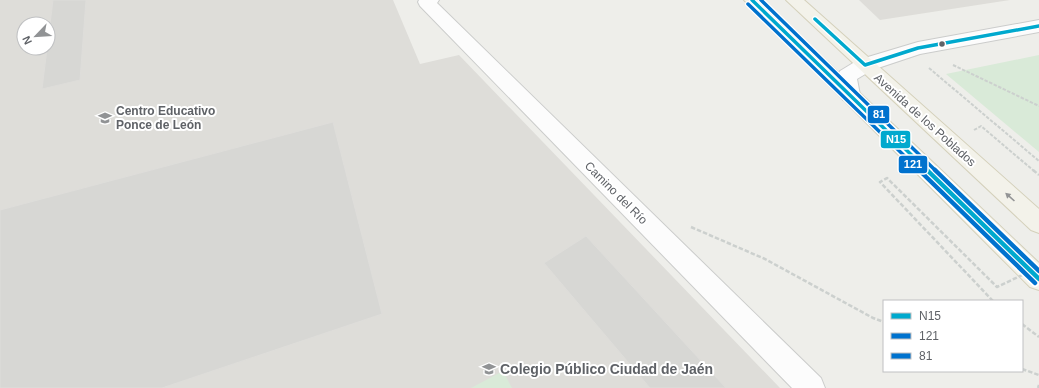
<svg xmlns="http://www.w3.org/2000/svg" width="1039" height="388" font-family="Arial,sans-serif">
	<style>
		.education { fill: #deddd9; fill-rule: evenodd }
		.green { fill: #d9ead8 }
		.building { fill: #d7d7d4; stroke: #deddda }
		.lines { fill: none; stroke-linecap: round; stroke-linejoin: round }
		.minor-casing { stroke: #cbcccb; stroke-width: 2 }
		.major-casing { stroke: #d4d0ba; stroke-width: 2 }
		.path-far1 { stroke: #ccd0ce; stroke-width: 2; stroke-dasharray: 3.5 1.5; stroke-linecap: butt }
		.path { stroke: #ccd0ce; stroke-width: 2.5; stroke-dasharray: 4.5 2; stroke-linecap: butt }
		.minor { fill: #fcfcfc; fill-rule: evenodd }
		.major { fill: #f3f2ea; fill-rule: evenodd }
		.path-bridge { stroke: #ccd0ce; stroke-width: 2.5; stroke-dasharray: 4.5 2; stroke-linecap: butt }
		.bus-1-far1-casing { stroke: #fff; stroke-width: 6 }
		.bus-1-casing { stroke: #fff; stroke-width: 8 }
		.bus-2-far1-casing { stroke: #fff; stroke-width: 6 }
		.bus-2-casing { stroke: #fff; stroke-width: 8 }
		.bus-3-far1-casing { stroke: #fff; stroke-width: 6 }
		.bus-3-casing { stroke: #fff; stroke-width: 8 }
		.bus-1-far1 { stroke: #00a9ce; stroke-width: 3.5 }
		.bus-1 { stroke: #00a9ce; stroke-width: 4.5 }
		.bus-2-far1 { stroke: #0072ce; stroke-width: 3.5 }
		.bus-2 { stroke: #0072ce; stroke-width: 4.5 }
		.bus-3-far1 { stroke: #0072ce; stroke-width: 3.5 }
		.bus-3 { stroke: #0072ce; stroke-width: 4.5 }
		.oneway { fill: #939495 }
		.bus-dot { fill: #5f6267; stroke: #fff; stroke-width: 1.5 }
		.labels { text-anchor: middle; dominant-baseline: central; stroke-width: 4; stroke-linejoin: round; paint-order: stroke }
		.poi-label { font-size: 12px; font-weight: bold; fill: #5f6267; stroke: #fff; text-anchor: start }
		.street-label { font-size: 12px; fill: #5f6267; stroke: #fff }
		.near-poi-label { font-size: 14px; font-weight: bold; fill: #5f6267; stroke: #fff; text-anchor: start }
		.line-badge { stroke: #fff; stroke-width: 1.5 }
		.badge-label { font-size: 11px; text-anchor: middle; font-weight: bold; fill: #fff }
	</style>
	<rect width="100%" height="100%" fill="#eeeeea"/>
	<!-- education -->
	<g class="education">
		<path d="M0,0H393L420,64L459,55L780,388H0ZM24,24H48V48H24Z"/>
		<path d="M859,0H1010L880,20Z"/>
	</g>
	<!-- green -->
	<g class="green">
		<path d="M1039,55V152L946,74Z"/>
		<path d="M503,371L512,388H471Z"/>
	</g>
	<!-- building -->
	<g class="building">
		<path d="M53,0H86L80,80L42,89Z"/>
		<path d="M333,122L382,314L162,388H0V210Z"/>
		<path d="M586,236L726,388H650L544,263Z"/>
	</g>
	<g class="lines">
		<!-- minor casing -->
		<g class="minor-casing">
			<g id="minor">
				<path d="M419,0H439L437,3L821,378L825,388H792L420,6L418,2Z"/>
				<path d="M1039,20V32L920,54L872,70L857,79L860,95L857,100L850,102L843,100L840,95L838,76L840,71L858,60L918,42Z"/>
			</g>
		</g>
		<!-- major casing -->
		<g class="major-casing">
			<g id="major">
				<path d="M744,0H762L1039,263V290L1030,287Z"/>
				<path d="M786,0H804L1039,209V233L1031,230Z"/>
			</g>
		</g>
		<!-- path-far1 -->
		<g class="path-far1">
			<path d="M953,65L1039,106"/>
			<path d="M929,68L1039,161"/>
			<path d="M974,130L981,126L1034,171"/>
		</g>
		<!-- path -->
		<g class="path">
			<path d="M1033,170L1039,175"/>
			<path d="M691,227L765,259L873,318L884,322"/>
			<path d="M1022,324L1039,337"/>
			<path d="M1022,369L1039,375"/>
			<path d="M1038,388L1039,385"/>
		</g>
		<!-- minor -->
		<use href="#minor" class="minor"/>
		<!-- major -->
		<use href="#major" class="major"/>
		<!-- path-bridge -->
		<path class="path-bridge" d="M993,301L880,182L887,178L997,287L1039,267"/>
		<!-- bus-1-far1 casing -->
		<g class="bus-1-far1-casing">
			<g id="bus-1-far1">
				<path d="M752,0L928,171"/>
				<path d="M815,19L865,65L918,48L1039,26"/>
			</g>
		</g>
		<!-- bus-1 casing -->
		<g class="bus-1-casing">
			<path id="bus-1" d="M927,170L1039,279"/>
		</g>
		<!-- bus-2-far1 casing -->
		<g class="bus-2-far1-casing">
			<path id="bus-2-far1" d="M748,4L920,171"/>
		</g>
		<!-- bus-2 casing -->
		<g class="bus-2-casing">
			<path id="bus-2" d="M919,170L1035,283"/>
		</g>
		<!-- bus-3-far1 casing -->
		<g class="bus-3-far1-casing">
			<path id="bus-3-far1" d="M761,0L936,171"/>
		</g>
		<!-- bus-3 casing -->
		<g class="bus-3-casing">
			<path id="bus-3" d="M935,170L1039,271"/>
		</g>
		<!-- bus-1-far1 -->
		<use href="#bus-1-far1" class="bus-1-far1"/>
		<!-- bus-1 -->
		<use href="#bus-1" class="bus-1"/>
		<!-- bus-2-far1 -->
		<use href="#bus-2-far1" class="bus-2-far1"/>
		<!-- bus-2 -->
		<use href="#bus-2" class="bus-2"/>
		<!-- bus-3-far1 -->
		<use href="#bus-3-far1" class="bus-3-far1"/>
		<!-- bus-3 -->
		<use href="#bus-3" class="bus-3"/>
	</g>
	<!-- one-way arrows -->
	<defs><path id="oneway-solid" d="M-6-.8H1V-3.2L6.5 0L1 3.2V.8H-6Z"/></defs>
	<use class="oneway" href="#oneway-solid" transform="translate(1010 197) rotate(-138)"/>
	<!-- icons -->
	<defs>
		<g id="school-bare" transform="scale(1.08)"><path d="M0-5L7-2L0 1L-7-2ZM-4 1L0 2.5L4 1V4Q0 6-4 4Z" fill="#919395" stroke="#fff" stroke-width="2.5" paint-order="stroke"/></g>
	</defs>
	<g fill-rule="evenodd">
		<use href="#school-bare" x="105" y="118"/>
		<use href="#school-bare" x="489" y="369"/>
	</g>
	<!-- markers -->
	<circle class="bus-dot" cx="942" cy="44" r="3.5"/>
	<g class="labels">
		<!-- poi labels -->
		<g class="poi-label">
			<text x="116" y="111">Centro Educativo<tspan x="116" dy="14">Ponce de León</tspan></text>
		</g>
		<!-- street labels -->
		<g class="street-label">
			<text transform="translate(925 120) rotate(42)">Avenida de los Poblados</text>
			<text transform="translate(616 193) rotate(45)">Camino del Río</text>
		</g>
		<!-- near-poi labels -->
		<g class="near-poi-label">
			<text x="500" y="369">Colegio Público Ciudad de Jaén</text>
		</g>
	</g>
	<g class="line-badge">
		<rect x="867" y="105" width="23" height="19" rx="4" fill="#0072ce"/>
		<rect x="880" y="130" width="31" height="19" rx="4" fill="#00a9ce"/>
		<rect x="898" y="155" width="30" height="19" rx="4" fill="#0072ce"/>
	</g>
	<g class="badge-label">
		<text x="879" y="118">81</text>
		<text x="896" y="143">N15</text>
		<text x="913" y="168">121</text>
	</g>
	<!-- legend -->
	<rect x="883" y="300" width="140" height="72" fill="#ffffff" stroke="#bfc0c2"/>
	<rect x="891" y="313" width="20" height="6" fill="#00a9ce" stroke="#bfc0c2"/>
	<text x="919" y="320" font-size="12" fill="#5f6267">N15</text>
	<rect x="891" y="333" width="20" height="6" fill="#0072ce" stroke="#bfc0c2"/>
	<text x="919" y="340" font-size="12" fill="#5f6267">121</text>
	<rect x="891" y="353" width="20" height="6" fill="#0072ce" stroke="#bfc0c2"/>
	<text x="919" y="360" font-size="12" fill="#5f6267">81</text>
	<!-- north arrow -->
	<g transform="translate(36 36) rotate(245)"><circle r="19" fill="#ffffff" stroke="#bfc0c2"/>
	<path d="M0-3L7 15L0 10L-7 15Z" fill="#919395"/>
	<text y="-6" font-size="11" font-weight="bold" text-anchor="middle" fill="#5f6267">N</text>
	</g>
</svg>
